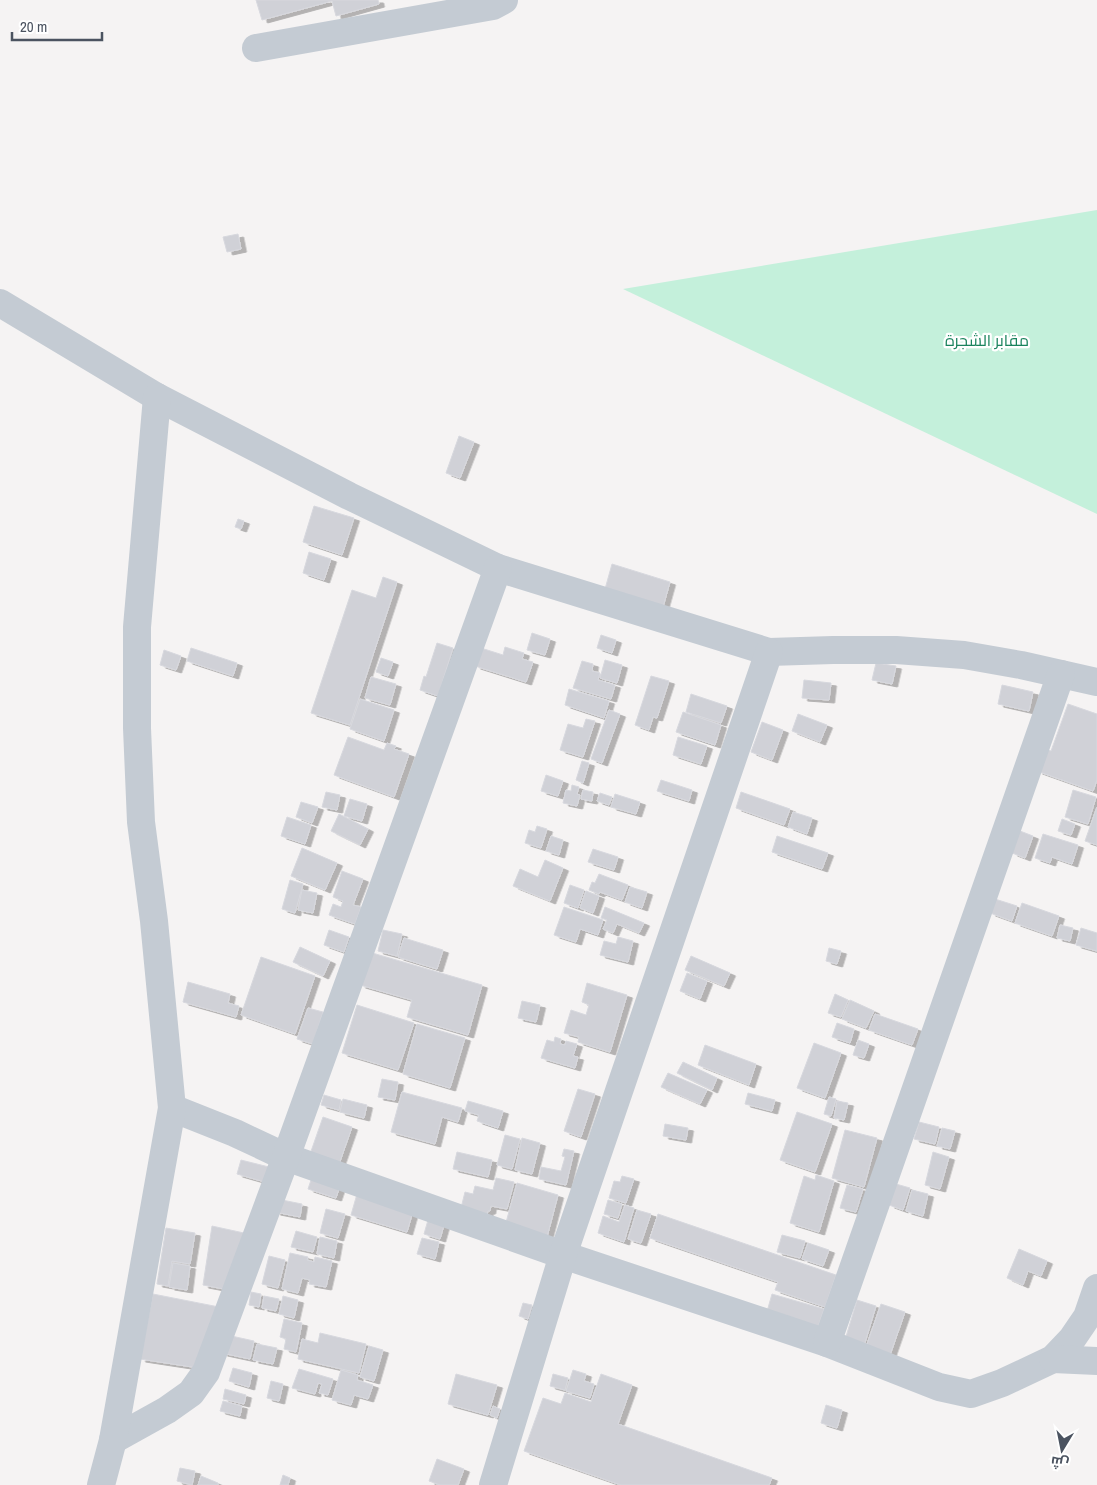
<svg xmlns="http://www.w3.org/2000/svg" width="1097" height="1485" font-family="'Archivo Narrow',Cairo,sans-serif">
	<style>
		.green { fill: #c4f0db }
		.building { fill: #d0d1d7; stroke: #d7d8de; filter: url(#shadow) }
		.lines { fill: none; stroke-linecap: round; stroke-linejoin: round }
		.minor { stroke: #c4cbd3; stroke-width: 28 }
		.labels { text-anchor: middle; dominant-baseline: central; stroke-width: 4.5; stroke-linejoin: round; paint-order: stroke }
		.park-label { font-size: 16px; fill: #1a835d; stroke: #fff }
	</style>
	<defs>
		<filter id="shadow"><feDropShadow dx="5.5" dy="3" stdDeviation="0" flood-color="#0004"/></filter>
	</defs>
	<rect width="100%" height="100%" fill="#f5f3f3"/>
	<!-- green -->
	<path class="green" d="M1097,210V514L623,289Z"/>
	<!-- building -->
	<g class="building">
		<path d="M256,0H378L379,4L336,16L332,1L262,20Z"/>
		<path d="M238,234L241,249L227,252L223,237Z"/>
		<path d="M459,436L474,442L460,478L446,473Z"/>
		<path d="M314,506L354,518L342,555L303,542Z"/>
		<path d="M238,519L244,521L241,529L235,527Z"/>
		<path d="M309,552L331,559L324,580L303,573Z"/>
		<path d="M612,564L670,582L663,607L605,589Z"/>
		<path d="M383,577L397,582L350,725L311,713L352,590L376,598Z"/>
		<path d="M532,633L550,639L545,655L527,650Z"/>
		<path d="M601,635L616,640L612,653L597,648Z"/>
		<path d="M437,643L453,648L438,696L420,690L424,676L426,677Z"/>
		<path d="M505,647L524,653L522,659L533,662L526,682L475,666L481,648L503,655Z"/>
		<path d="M191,648L237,663L233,676L187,661Z"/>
		<path d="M164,650L181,656L176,670L160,665Z"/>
		<path d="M381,658L393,662L388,676L376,672Z"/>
		<path d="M605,660L622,665L617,683L600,678Z"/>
		<path d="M582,661L593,664L592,671L600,673L598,680L615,685L611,699L573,688Z"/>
		<path d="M876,663L896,666L892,684L872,680Z"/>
		<path d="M651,676L669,681L657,718L653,717L649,730L635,725Z"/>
		<path d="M371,677L396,684L390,705L365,698Z"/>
		<path d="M804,680L831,683L829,700L802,698Z"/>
		<path d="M1002,685L1033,692L1029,711L998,704Z"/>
		<path d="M569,689L609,701L604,718L565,705Z"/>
		<path d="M691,694L727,706L721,723L686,712Z"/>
		<path d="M360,699L394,710L384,741L350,729Z"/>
		<path d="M1068,704L1097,714V780L1093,791L1037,771L1045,749L1051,751Z"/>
		<path d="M609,710L620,714L602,763L591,759Z"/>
		<path d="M683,712L721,725L715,745L676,732Z"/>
		<path d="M798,714L827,725L820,742L792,731Z"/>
		<path d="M586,719L595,721L583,757L560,750L568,724L583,728Z"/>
		<path d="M762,722L783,730L772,760L751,752Z"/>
		<path d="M348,737L384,750L387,743L396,746L394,749L409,754L394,797L334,775Z"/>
		<path d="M678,737L707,746L701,764L673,755Z"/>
		<path d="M582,761L589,763L583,783L576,780Z"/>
		<path d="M546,775L563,781L558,796L541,791Z"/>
		<path d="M661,780L692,790L689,801L657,791Z"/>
		<path d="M572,785L579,787L577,794L580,795L577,806L563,803L566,790L571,791Z"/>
		<path d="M583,790L593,792L592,801L581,799Z"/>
		<path d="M1073,790L1096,797L1088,824L1065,817Z"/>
		<path d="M326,792L340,795L337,810L322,807Z"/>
		<path d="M741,792L790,809L784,825L736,808Z"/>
		<path d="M600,793L612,797L609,805L597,801Z"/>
		<path d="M615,794L640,802L636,814L611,807Z"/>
		<path d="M350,799L367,804L362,821L344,816Z"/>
		<path d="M301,802L318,807L312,823L296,817Z"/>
		<path d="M1097,807V845L1085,841Z"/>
		<path d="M793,812L812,818L807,834L788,827Z"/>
		<path d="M339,814L368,829L360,845L331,831Z"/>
		<path d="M287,817L311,825L305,844L281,836Z"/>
		<path d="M1062,819L1075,824L1071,835L1058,831Z"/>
		<path d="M537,826L547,829L541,848L525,843L529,830L535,832Z"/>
		<path d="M1020,831L1033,836L1025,858L1012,853Z"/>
		<path d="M1043,834L1078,845L1072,864L1052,857L1050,863L1035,858Z"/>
		<path d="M551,836L563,840L559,855L546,851Z"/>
		<path d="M777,836L828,853L822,869L772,852Z"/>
		<path d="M302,848L337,863L325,890L291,876Z"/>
		<path d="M593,849L618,857L614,870L588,862Z"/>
		<path d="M545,860L563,868L550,901L513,886L520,869L538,877Z"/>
		<path d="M342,871L363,879L353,905L361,907L355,924L329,915L333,904L341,907L343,901L333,897Z"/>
		<path d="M599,874L628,885L622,900L600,892L599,894L589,890L592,882L595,883Z"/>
		<path d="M290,880L303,884L295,913L282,909Z"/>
		<path d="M570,885L584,890L578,908L564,903Z"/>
		<path d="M630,887L647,892L642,908L625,902Z"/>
		<path d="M302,890L317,893L313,913L298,910Z"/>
		<path d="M586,891L599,896L593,913L580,908Z"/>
		<path d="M995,899L1017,906L1012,921L990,913Z"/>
		<path d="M1022,903L1059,916L1052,936L1015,923Z"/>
		<path d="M564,907L603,920L598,935L580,929L576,942L554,935Z"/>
		<path d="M605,907L644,923L639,933L617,924L613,933L603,929L607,920L601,918Z"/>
		<path d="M1060,925L1073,928L1070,941L1057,938Z"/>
		<path d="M1081,928L1097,933V951L1076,945Z"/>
		<path d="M329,930L349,937L344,952L324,945Z"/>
		<path d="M383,930L402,934L397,956L378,951Z"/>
		<path d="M618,937L633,941L628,962L600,955L604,941L616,944Z"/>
		<path d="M404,938L443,950L437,969L398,957Z"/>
		<path d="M300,947L330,961L323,976L293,962Z"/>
		<path d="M829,948L841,951L837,964L826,961Z"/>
		<path d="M369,952L482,985L468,1035L407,1017L412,1000L360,985Z"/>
		<path d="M691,956L730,973L724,986L685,970Z"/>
		<path d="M261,957L315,976L295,1034L241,1015Z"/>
		<path d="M687,973L707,981L700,999L680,991Z"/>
		<path d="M188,982L230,994L228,1003L239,1006L236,1017L183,1002Z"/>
		<path d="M587,983L627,995L610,1052L578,1042L579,1037L564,1033L571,1010L586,1015L589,1005L582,1002Z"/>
		<path d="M835,994L848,1000L841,1017L828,1013Z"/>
		<path d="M850,1000L874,1011L866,1028L842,1019Z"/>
		<path d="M522,1001L540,1005L536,1022L518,1018Z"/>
		<path d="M357,1005L414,1023L398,1070L342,1053Z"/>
		<path d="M308,1008L323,1012L313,1044L297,1039Z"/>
		<path d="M875,1014L918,1029L912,1045L869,1030Z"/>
		<path d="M837,1023L854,1029L850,1043L832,1037Z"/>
		<path d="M417,1024L465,1038L450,1088L403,1074Z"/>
		<path d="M555,1037L561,1039L560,1044L565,1045L566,1041L577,1044L573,1056L578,1057L575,1068L541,1058L547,1040L554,1042Z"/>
		<path d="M858,1040L869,1044L864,1058L853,1055Z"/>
		<path d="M814,1043L841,1053L825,1098L797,1088Z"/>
		<path d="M705,1045L756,1064L749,1085L698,1065Z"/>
		<path d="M683,1062L717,1078L712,1090L677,1073Z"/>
		<path d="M668,1073L707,1090L700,1104L661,1087Z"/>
		<path d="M382,1079L398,1082L395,1100L378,1097Z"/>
		<path d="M578,1089L595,1094L581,1137L564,1131Z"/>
		<path d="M402,1092L462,1108L458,1122L442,1117L435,1144L391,1132Z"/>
		<path d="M748,1093L775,1100L772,1111L745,1104Z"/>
		<path d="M324,1095L341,1100L339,1110L321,1105Z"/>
		<path d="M829,1097L836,1099L831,1116L824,1114Z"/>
		<path d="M343,1099L367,1105L364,1118L340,1112Z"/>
		<path d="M468,1101L503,1111L498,1128L477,1121L479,1115L465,1111Z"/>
		<path d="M837,1101L848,1103L844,1120L834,1118Z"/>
		<path d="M797,1112L832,1124L815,1172L780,1160Z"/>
		<path d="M323,1117L352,1127L338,1167L309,1157Z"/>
		<path d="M919,1122L939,1127L935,1144L914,1139Z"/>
		<path d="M665,1124L688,1128L686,1140L663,1136Z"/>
		<path d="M942,1128L955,1131L950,1149L937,1146Z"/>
		<path d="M845,1130L877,1138L864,1187L832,1178Z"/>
		<path d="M505,1135L520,1139L512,1169L497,1165Z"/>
		<path d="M522,1138L540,1143L532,1174L515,1170Z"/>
		<path d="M564,1149L574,1151L566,1185L539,1179L541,1167L561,1171L565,1157L562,1156Z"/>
		<path d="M457,1152L492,1160L488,1177L453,1169Z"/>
		<path d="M933,1152L949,1157L940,1189L925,1185Z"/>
		<path d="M241,1160L269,1167L265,1182L237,1174Z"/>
		<path d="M816,1175L834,1181L819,1232L790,1223L804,1176L815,1180Z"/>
		<path d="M622,1176L634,1179L626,1203L609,1198L614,1181L620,1182Z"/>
		<path d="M312,1177L340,1186L336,1198L308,1189Z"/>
		<path d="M496,1178L514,1182L507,1209L491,1206L490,1211H488L486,1218L460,1212L465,1192L473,1194L475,1186L493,1190Z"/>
		<path d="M517,1183L558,1195L547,1237L505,1226Z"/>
		<path d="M896,1184L910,1188L903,1210L889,1205Z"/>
		<path d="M847,1185L863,1189L856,1212L840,1208Z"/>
		<path d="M912,1190L928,1194L923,1216L906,1211Z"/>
		<path d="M357,1194L413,1211L407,1232L351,1215Z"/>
		<path d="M277,1199L302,1204L300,1217L275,1212Z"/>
		<path d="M608,1200L622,1204L618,1218L604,1214Z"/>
		<path d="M625,1205L634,1208L624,1242L598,1233L603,1216L619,1222Z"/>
		<path d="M326,1209L345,1214L338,1238L320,1233Z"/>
		<path d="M637,1210L651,1214L641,1243L628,1239Z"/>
		<path d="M658,1214L836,1275L825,1307L775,1290L778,1282L650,1238Z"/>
		<path d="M428,1220L444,1225L440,1239L424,1234Z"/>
		<path d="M212,1226L244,1233L224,1289L203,1285Z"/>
		<path d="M166,1228L195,1233L190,1264L172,1261L168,1286L157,1284Z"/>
		<path d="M296,1231L317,1237L313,1252L291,1247Z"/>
		<path d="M782,1235L805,1241L800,1258L777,1252Z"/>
		<path d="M320,1237L337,1241L334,1258L317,1254Z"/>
		<path d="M422,1238L439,1242L435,1259L417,1254Z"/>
		<path d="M808,1243L829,1250L823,1266L802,1259Z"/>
		<path d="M1019,1249L1047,1261L1041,1276L1028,1271L1023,1285L1007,1278Z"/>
		<path d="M290,1253L308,1257L307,1260L314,1262L315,1257L332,1261L326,1287L309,1284L310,1280L302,1278L298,1293L282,1289Z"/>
		<path d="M269,1256L285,1260L278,1288L262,1284Z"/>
		<path d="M173,1263L190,1266L187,1290L169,1287Z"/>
		<path d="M251,1292L261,1294L259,1307L249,1305Z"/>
		<path d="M153,1294L219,1307L199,1368L140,1359Z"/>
		<path d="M772,1294L824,1309L817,1330L766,1315Z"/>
		<path d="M264,1296L279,1299L276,1311L262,1308Z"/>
		<path d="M283,1296L298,1300L294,1318L279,1314Z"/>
		<path d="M857,1300L876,1306L864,1346L845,1340Z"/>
		<path d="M523,1303L532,1305L528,1319L519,1316Z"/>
		<path d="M881,1304L905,1312L890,1355L866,1347Z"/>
		<path d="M284,1319L302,1323L296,1352L284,1349L286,1339L280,1337Z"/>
		<path d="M320,1333L366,1344L359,1373L298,1359L302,1339L318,1343Z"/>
		<path d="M227,1335L254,1341L250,1359L222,1353Z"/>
		<path d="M257,1344L277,1348L273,1364L253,1360Z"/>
		<path d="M369,1346L383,1350L374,1381L360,1377Z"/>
		<path d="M233,1368L252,1373L249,1387L229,1381Z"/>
		<path d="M299,1369L333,1379L328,1395L319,1393L322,1384L318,1383L315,1394L292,1388Z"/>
		<path d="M341,1370L358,1375L357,1380L373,1385L368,1399L354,1395L351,1405L332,1400Z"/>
		<path d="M573,1370L586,1374L584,1381L594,1384L590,1398L566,1391Z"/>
		<path d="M456,1374L497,1385L488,1415L448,1404Z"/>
		<path d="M553,1374L568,1378L565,1390L550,1386Z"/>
		<path d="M601,1374L632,1385L618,1424L772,1478L769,1485H621L524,1451L543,1398L561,1404L565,1393L591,1402Z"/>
		<path d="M271,1381L283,1384L279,1401L267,1398Z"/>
		<path d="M225,1389L246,1395L244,1404L223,1399Z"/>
		<path d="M223,1401L242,1406L240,1416L220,1411Z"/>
		<path d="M826,1405L842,1410L837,1428L821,1423Z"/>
		<path d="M493,1406L500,1409L497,1418L490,1415Z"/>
		<path d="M437,1459L464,1469L458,1485H440L429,1481Z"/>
		<path d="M180,1468L195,1471L192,1485L177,1481Z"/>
		<path d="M283,1475L290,1478L288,1485H280Z"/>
		<path d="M201,1476L218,1483V1485H198Z"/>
	</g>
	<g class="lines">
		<!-- minor -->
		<g class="minor">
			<path d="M256,48L493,6L504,0"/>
			<path d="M0,303L157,397L349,496L498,568L769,652L833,650H896L964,655L1021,665L1097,682"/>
			<path d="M172,1108L235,1133L286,1157L563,1255L827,1343L939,1387L971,1394L1002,1383L1053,1359L1072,1339L1087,1317L1097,1288"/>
			<path d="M827,1343L1061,674"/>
			<path d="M1053,1359L1097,1361"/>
			<path d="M113,1440L167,1410L191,1393L206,1372L286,1157L498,568"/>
			<path d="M101,1485L113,1440L172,1108L154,921L141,822L137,728V627L157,397"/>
			<path d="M493,1485L563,1255L769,652"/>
		</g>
	</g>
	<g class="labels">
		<!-- park labels -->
		<g class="park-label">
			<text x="987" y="340">مقابر الشجرة</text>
		</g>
	</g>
	<!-- north arrow -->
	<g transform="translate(1062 1450) rotate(190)" stroke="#ffffff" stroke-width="4" paint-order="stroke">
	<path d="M0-4L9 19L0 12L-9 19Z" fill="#4b5360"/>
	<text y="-8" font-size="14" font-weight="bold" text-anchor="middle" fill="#4b5360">ش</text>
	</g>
	<!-- scale -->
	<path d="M12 32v8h90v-8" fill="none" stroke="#4b5360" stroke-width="2.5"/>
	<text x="20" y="32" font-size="15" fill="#4b5360" stroke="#ffffff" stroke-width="4" paint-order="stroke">20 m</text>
</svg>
